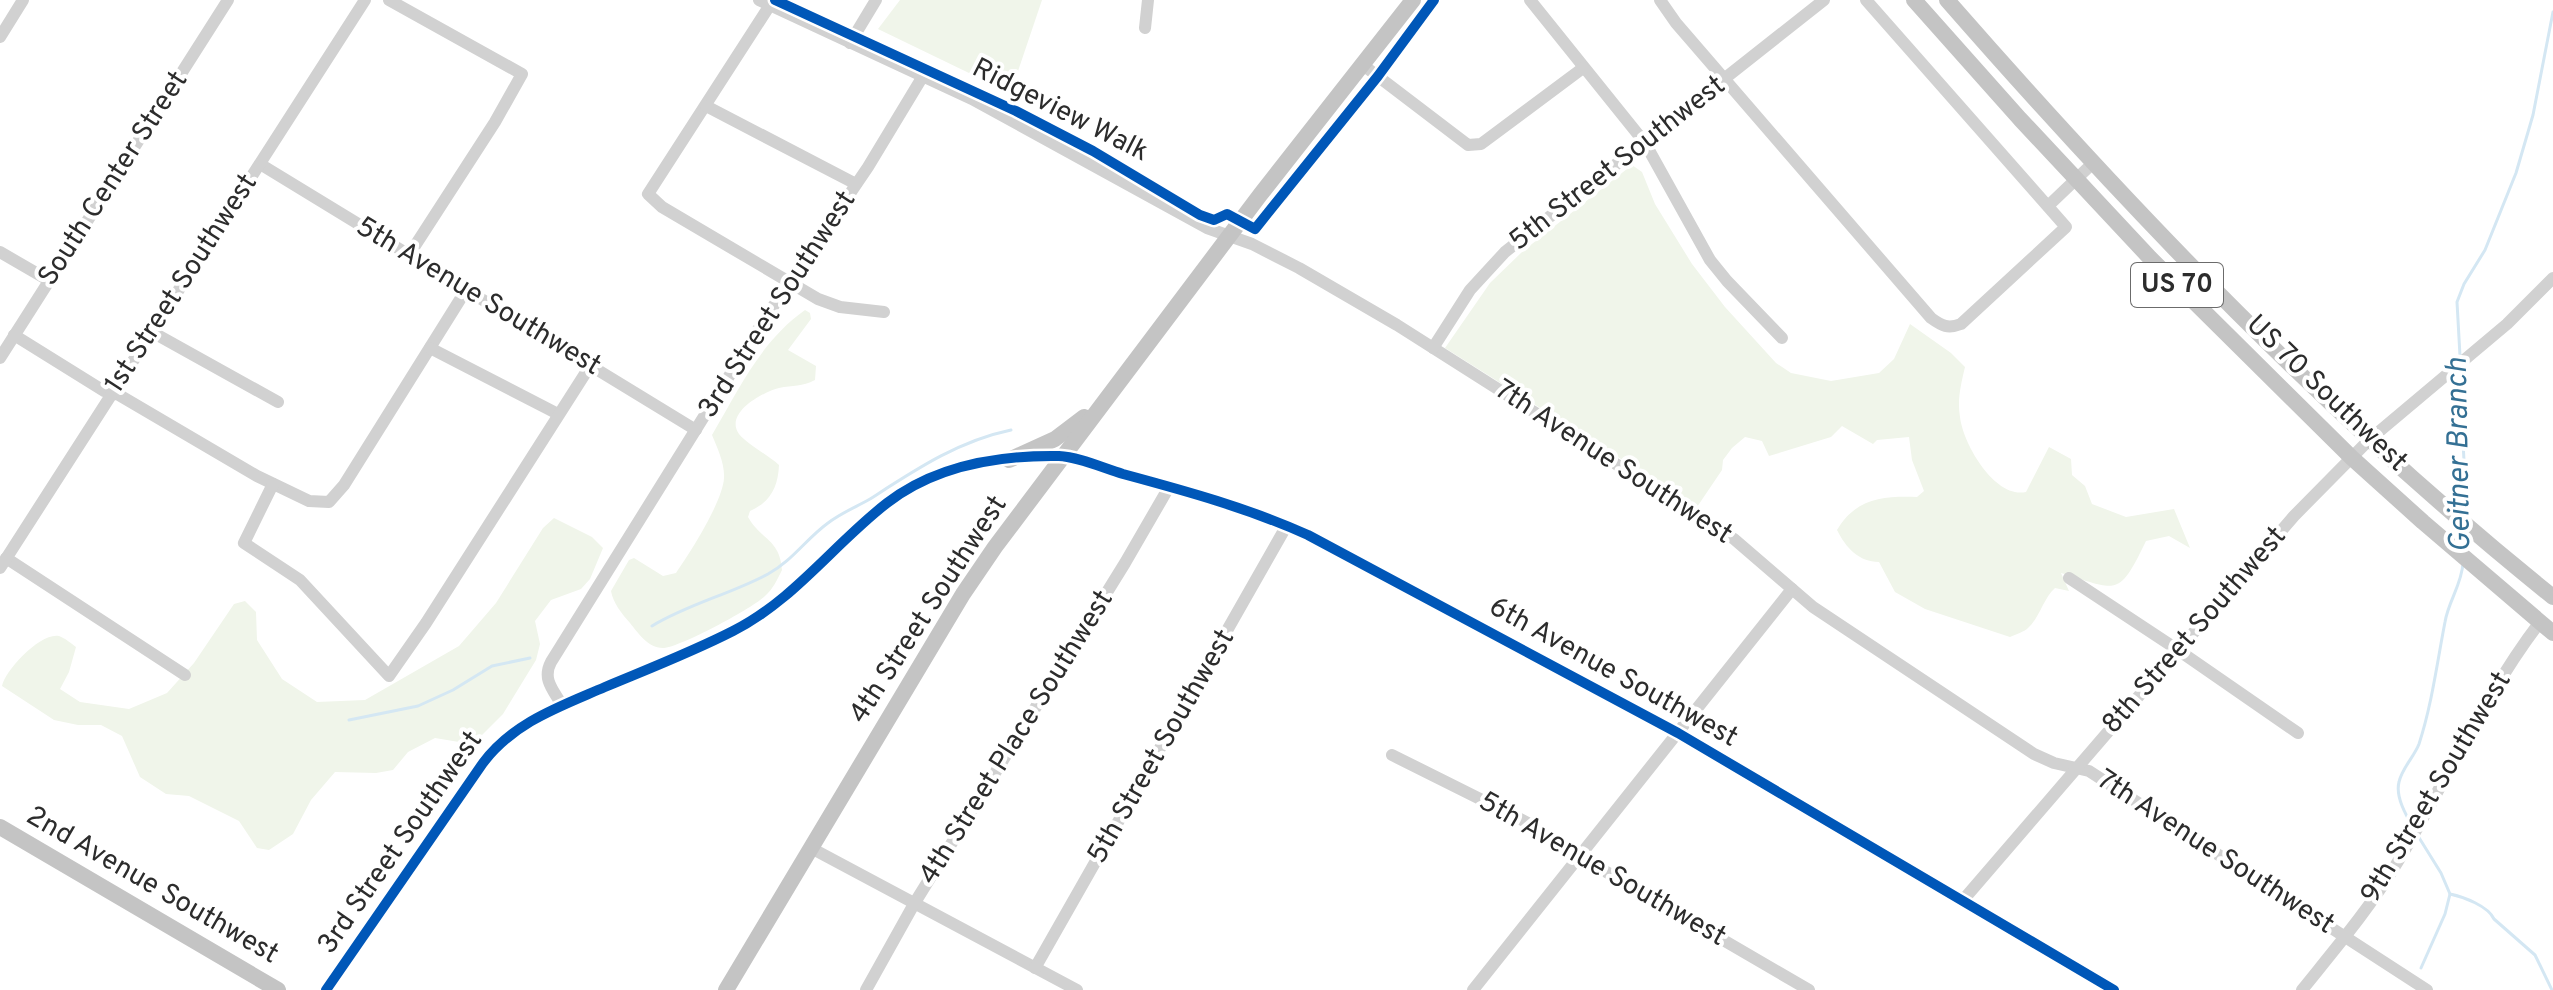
<svg xmlns="http://www.w3.org/2000/svg" width="2553" height="990" font-family="Overpass,sans-serif">
	<style>
		.green { fill: #f0f5ea }
		.lines { fill: none; stroke-linecap: round; stroke-linejoin: round }
		.stream { stroke: #d4e7f3; stroke-width: 3 }
		.minor { stroke: #d1d1d1; stroke-width: 12 }
		.major { stroke: #c4c4c4; stroke-width: 16 }
		.cycleway-casing { stroke: #fff; stroke-width: 15 }
		.cycleway { stroke: #0057b8; stroke-width: 10 }
		.labels { text-anchor: middle; dominant-baseline: central; stroke-width: 8; stroke-linejoin: round; paint-order: stroke }
		.shield { fill: #fff; stroke: #6b6b6b; stroke-width: 2 }
		.shield-label { font-size: 26px; font-weight: bold; fill: #2c2c2c }
		.street-label { font-size: 28px; fill: #2c2c2c; stroke: #fff }
		.water-label { font-size: 30px; font-style: italic; fill: #347094; stroke: #fff }
	</style>
	<rect width="100%" height="100%" fill="#fff"/>
	<!-- green -->
	<g class="green">
		<path d="M900,0H1042L1014,83L1000,88L878,29Z"/>
		<path d="M1632,165L1642,172L1655,204L1692,264L1725,307L1776,363L1791,373L1831,381L1879,373L1894,359L1910,324L1951,353L1965,367C1961,384 1957,400 1960,417C1963,444 1995,499 2026,492L2049,447L2071,459L2072,475L2085,486L2092,504L2126,517L2174,509L2190,548L2169,536L2146,541C2118,599 2118,590 2061,573L2069,591L2055,588C2043,599 2040,617 2028,628C2024,632 2016,634 2010,637L1925,609L1895,592L1879,562C1859,562 1846,548 1837,530C1856,498 1883,496 1917,497L1924,491L1912,460L1909,437L1877,440L1873,444L1842,426L1831,437L1769,456L1762,441L1745,437L1732,448L1723,460L1722,470L1697,507L1445,348L1490,283L1523,251Z"/>
		<path d="M805,310L810,313L811,319L788,350L816,366L815,380C802,387 793,385 779,388C763,392 724,413 739,434C747,444 768,455 779,465C778,488 770,502 750,511L748,517C761,540 780,539 782,570C777,580 773,589 765,596C751,609 682,646 664,648C649,649 638,633 630,623C622,614 613,603 611,591L629,560L634,558L663,576L676,573C690,553 723,501 724,478C725,464 717,447 712,435C739,389 761,341 805,310Z"/>
		<path d="M554,518L592,537L603,548L590,579L581,589L551,600L535,621L540,644L536,660L503,714L481,736L459,742L435,738L408,752L393,770L376,773L335,772L311,800L293,834L269,850L257,848L239,821L189,796L166,794L140,777L122,736L101,725H78L54,720L2,686C5,670 41,632 59,636C65,638 72,644 76,647L69,672L60,689L80,702L129,709L167,693L194,663L234,604L245,601L256,612L257,640L282,679L317,702L365,700L459,646L496,603L543,528Z"/>
	</g>
	<g class="lines">
		<!-- stream -->
		<g class="stream">
			<path d="M2460,356L2457,302L2464,284L2485,250L2516,173L2533,115L2553,12"/>
			<path d="M2459,368L2467,516"/>
			<path d="M2465,548L2466,532"/>
			<path d="M652,626C688,604 731,594 768,574C792,561 806,539 828,523C841,513 856,507 870,499C915,470 958,441 1011,430"/>
			<path d="M349,720L418,706L453,690L492,666L530,658"/>
			<path d="M2414,829C2407,817 2395,797 2399,782C2402,768 2414,757 2419,744C2432,704 2437,663 2445,622C2448,602 2462,584 2463,563"/>
			<path d="M2418,836L2441,873L2450,894C2464,897 2488,906 2494,919L2535,955L2552,990"/>
			<path d="M2421,968L2445,914L2450,894"/>
		</g>
		<!-- minor -->
		<g class="minor">
			<path d="M389,0L522,74L495,122L409,255"/>
			<path d="M759,0L972,99L1207,228L1252,244L1299,268L1397,325L1734,539L1813,607L2034,754L2054,763L2089,771L2427,990"/>
			<path d="M1530,0L1645,143L1710,260L1727,281L1782,338"/>
			<path d="M1660,0L1676,23L1931,318C1942,326 1948,329 1961,324L2066,227L1866,0"/>
			<path d="M770,5L648,194L662,207L818,299L840,307L884,312"/>
			<path d="M1145,28L1148,0"/>
			<path d="M0,37L23,0"/>
			<path d="M850,43L876,0"/>
			<path d="M1363,65L1468,145L1481,144L1583,68"/>
			<path d="M706,106L856,184"/>
			<path d="M260,164L696,430"/>
			<path d="M2048,206L2092,164"/>
			<path d="M0,252L50,281"/>
			<path d="M152,332L278,402"/>
			<path d="M14,335L104,391L119,395L257,476L309,501L329,502L344,485L466,290"/>
			<path d="M430,348L558,414"/>
			<path d="M1433,348L1470,290L1505,252L1824,0"/>
			<path d="M0,358L228,0"/>
			<path d="M273,484L244,543L300,580L389,676L426,623L590,366"/>
			<path d="M6,558L185,675"/>
			<path d="M0,568L365,0"/>
			<path d="M2069,578L2178,650L2298,733"/>
			<path d="M562,705C553,690 542,679 551,662L766,317L868,167L923,76"/>
			<path d="M1392,755L1528,823L1579,856L1809,990"/>
			<path d="M811,848L1077,990"/>
			<path d="M1964,899L2294,516L2369,440L2507,324L2553,278"/>
			<path d="M1035,968L1287,525"/>
			<path d="M326,990L483,763C514,722 559,707 605,687C648,669 692,652 733,631C793,601 834,544 887,503C935,466 999,455 1059,456C1079,457 1103,468 1123,474C1186,491 1248,508 1308,535L1678,733L2114,990"/>
			<path d="M866,990L914,904L1125,563L1169,487"/>
			<path d="M1473,990L1792,589"/>
			<path d="M2302,990C2335,949 2370,908 2397,863C2445,784 2484,695 2540,622"/>
		</g>
		<!-- major -->
		<g class="major">
			<path d="M1914,0L2020,119L2150,258L2352,458L2423,522L2553,633"/>
			<path d="M1947,0C2135,215 2330,418 2553,597"/>
			<path d="M1009,460L1055,439L1084,417"/>
			<path d="M0,827L278,990"/>
			<path d="M726,990L963,594L995,547L1260,195L1413,0"/>
		</g>
		<!-- cycleway casing -->
		<g class="cycleway-casing">
			<g id="cycleway">
				<path d="M775,0L1016,111L1093,151L1200,215L1214,220L1227,214L1255,229L1378,76L1434,0"/>
				<path d="M326,990L483,763C514,722 559,707 605,687C648,669 692,652 733,631C793,601 834,544 887,503C935,466 999,455 1059,456C1079,457 1103,468 1123,474C1186,491 1248,508 1308,535L1678,733L2114,990"/>
			</g>
		</g>
		<!-- cycleway -->
		<use href="#cycleway" class="cycleway"/>
	</g>
	<g class="labels">
		<!-- shield labels -->
		<rect class="shield" x="2131" y="263" width="92" height="44" rx="6"/>
		<g class="shield-label">
			<text x="2177" y="285">US 70</text>
		</g>
		<!-- street labels -->
		<g class="street-label">
			<text transform="translate(1060 111) rotate(27)">Ridgeview Walk</text>
			<text transform="translate(1618 164) rotate(-38)">5th Street Southwest</text>
			<text transform="translate(114 179) rotate(-57)">South Center Street</text>
			<text transform="translate(182 284) rotate(-57)">1st Street Southwest</text>
			<text transform="translate(478 297) rotate(31)">5th Avenue Southwest</text>
			<text transform="translate(778 305) rotate(-57)">3rd Street Southwest</text>
			<text transform="translate(2326 394) rotate(44)">US 70 Southwest</text>
			<text transform="translate(1613 463) rotate(33)">7th Avenue Southwest</text>
			<text transform="translate(929 610) rotate(-57)">4th Street Southwest</text>
			<text transform="translate(2195 631) rotate(-49)">8th Street Southwest</text>
			<text transform="translate(1613 673) rotate(29)">6th Avenue Southwest</text>
			<text transform="translate(1017 738) rotate(-58)">4th Street Place Southwest</text>
			<text transform="translate(1162 747) rotate(-60)">5th Street Southwest</text>
			<text transform="translate(2437 788) rotate(-59)">9th Street Southwest</text>
			<text transform="translate(401 843) rotate(-55)">3rd Street Southwest</text>
			<text transform="translate(2215 853) rotate(33)">7th Avenue Southwest</text>
			<text transform="translate(1602 870) rotate(30)">5th Avenue Southwest</text>
			<text transform="translate(152 886) rotate(30)">2nd Avenue Southwest</text>
		</g>
		<!-- water labels -->
		<g class="water-label">
			<text transform="translate(2460 455) rotate(-91)">Geitner Branch</text>
		</g>
	</g>
</svg>
